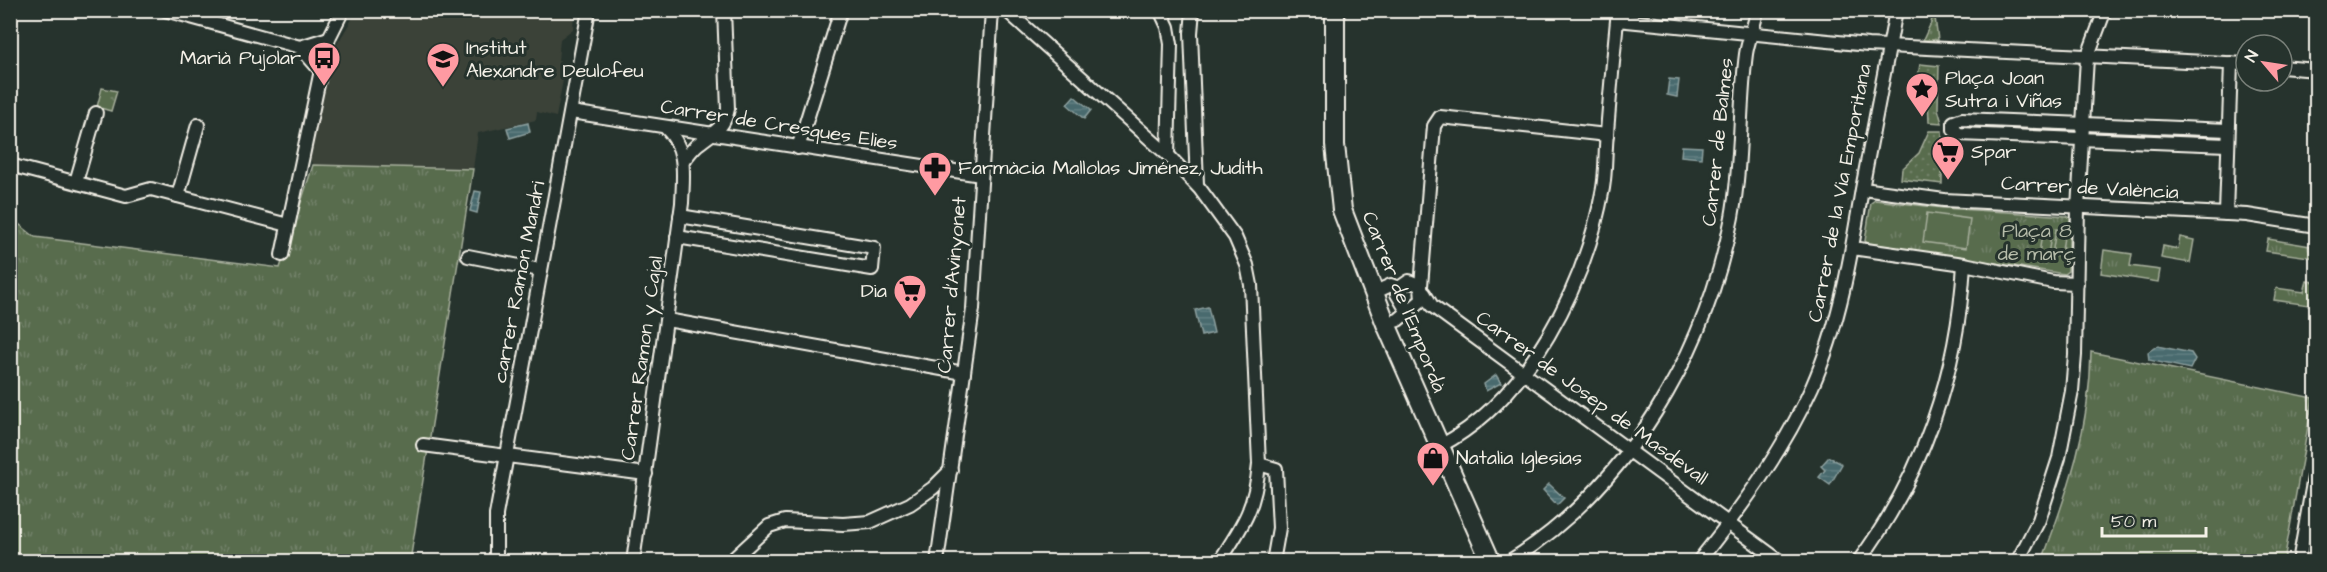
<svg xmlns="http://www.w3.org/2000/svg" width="2327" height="572" font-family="'Architects Daughter',sans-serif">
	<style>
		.built { fill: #3b4239 }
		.grass { fill: url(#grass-tufts); stroke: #a6ae9b; stroke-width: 1.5 }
		.garden { fill: url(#garden-dots); stroke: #a6ae9b; stroke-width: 1.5 }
		.pitch { fill: #596c4e; stroke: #a6ae9b; stroke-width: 1.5 }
		.water { fill: url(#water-rules); stroke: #8da09f; stroke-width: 1.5 }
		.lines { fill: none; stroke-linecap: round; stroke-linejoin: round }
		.minor-casing { stroke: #f4f1e8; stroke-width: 16 }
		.secondary-casing { stroke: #f4f1e8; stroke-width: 22 }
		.minor { stroke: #26332d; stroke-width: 12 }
		.secondary { stroke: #26332d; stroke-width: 18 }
		.labels { text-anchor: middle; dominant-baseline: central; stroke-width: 6; stroke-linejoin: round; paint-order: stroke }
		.poi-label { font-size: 20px; fill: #f4f1e8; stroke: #26332d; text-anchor: start }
		.street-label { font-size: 20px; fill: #f4f1e8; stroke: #26332d }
		.park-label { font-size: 20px; fill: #b6bcaa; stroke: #26332d }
	</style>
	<defs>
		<pattern id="grass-tufts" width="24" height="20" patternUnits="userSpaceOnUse" patternTransform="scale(1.5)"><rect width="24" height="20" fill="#596c4e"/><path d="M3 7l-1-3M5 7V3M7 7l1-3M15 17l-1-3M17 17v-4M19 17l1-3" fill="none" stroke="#718168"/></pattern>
		<pattern id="garden-dots" width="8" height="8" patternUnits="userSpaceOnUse" patternTransform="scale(1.5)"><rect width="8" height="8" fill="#596c4e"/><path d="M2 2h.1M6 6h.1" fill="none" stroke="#718168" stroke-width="1.8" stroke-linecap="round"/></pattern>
		<pattern id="water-rules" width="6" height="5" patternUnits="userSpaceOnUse" patternTransform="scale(1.5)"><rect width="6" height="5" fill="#486a6e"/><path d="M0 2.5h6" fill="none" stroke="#638083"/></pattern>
	</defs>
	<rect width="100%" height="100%" fill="#26332d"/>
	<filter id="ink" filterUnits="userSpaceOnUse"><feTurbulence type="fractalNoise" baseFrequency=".0167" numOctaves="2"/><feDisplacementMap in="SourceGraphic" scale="12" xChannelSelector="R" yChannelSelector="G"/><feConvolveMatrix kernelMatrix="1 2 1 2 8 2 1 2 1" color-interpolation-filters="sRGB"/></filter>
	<g filter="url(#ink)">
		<!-- built -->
		<path class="built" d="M357,11H574L573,29L560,39L558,61L566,64L556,117L537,112L536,120L478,133L473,169L313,165L310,160L333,51Z"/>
		<!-- grass -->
		<g class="grass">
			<path d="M102,88L117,91L111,111L97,107Z"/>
			<path d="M313,165L473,169L410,561H11L10,217L35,237L280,268Z"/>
			<path d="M1875,200L1943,208L2067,216L2070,218L2068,271L2064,274L1868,243L1865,241L1871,203Z"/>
			<path d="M2180,237L2194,240L2190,263L2161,258L2163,246L2178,249Z"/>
			<path d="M2268,239L2316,247V258L2266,251Z"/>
			<path d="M2104,250L2132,254L2130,266L2160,270L2158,282L2101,273Z"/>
			<path d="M2307,281L2316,282V306L2274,300L2276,288L2304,292Z"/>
			<path d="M2091,352L2313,398L2284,561H2042C2068,491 2090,428 2091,352Z"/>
		</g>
		<!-- garden -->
		<g class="garden">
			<path d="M1934,10L1938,40H1923L1931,23Z"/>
			<path d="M1920,64L1939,66L1938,109L1942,123L1929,122L1928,98L1918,76Z"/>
			<path d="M1929,131H1942V184L1901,179L1902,169L1919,153Z"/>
		</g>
		<!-- pitch -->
		<g class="pitch">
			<path d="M1927,213L1970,219L1966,248L1923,242Z"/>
			<path d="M2043,227L2052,229L2048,255L2039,254Z"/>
			<path d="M2056,229L2065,230L2061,257L2052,255Z"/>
		</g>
		<!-- water -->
		<g class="water">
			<path d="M1669,79L1679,80L1677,97L1667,95Z"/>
			<path d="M1074,96L1091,110L1084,119L1067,104Z"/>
			<path d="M528,123L530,132L510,138L507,128Z"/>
			<path d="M1682,146L1702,147L1701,158L1681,156Z"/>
			<path d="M475,191L481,192L477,213L470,211Z"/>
			<path d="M1208,307L1214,333L1201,336L1195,310Z"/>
			<path d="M2157,346L2191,353L2195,359L2190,369L2149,360L2148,352Z"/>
			<path d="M1496,375L1501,383L1486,391L1484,384Z"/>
			<path d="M1829,457L1842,464L1830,485L1819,477L1825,470L1821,466Z"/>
			<path d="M1549,484L1564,498L1557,505L1543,490Z"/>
		</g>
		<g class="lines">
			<!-- minor casing -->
			<g class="minor-casing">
				<g id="minor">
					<path d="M165,10L300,47L320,70"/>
					<path d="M1006,10L1168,155L1200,189L1235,237L1247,265L1251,285L1259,464C1255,509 1243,525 1219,562"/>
					<path d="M1160,10L1168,27L1171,44L1168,155"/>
					<path d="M1193,10L1191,33L1197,184"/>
					<path d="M1617,20L1868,45L2246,64"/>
					<path d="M300,47L329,38"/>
					<path d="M2282,67L2316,70"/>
					<path d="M571,112L981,175"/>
					<path d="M2227,145L1959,134L1954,130V122L1962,119L2228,130"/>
					<path d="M798,148L841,10"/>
					<path d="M684,160C689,154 694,146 701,142C715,131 724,128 728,109L724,10"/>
					<path d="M10,165L126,196L151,189L288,225"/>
					<path d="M76,182L96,113"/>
					<path d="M1863,189L1944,200L2247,215L2316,226"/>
					<path d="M178,196L198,125"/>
					<path d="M2226,214L2231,63"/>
					<path d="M677,237L872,269L874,248L680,216"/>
					<path d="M1852,248L1964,264L2053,282L2077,283"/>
					<path d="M282,255L324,56L329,38L343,10"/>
					<path d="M468,256L540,270"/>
					<path d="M1421,286L1434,126L1440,117L1607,135"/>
					<path d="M1373,293L1391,285L1399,288"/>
					<path d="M1424,293L1432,306L1781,562"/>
					<path d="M667,320L964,373"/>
					<path d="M1386,324L1398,320L1422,300L1421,286L1409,281L1399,288L1397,294L1404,306L1410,308"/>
					<path d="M423,445L646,474"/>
					<path d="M1440,446C1529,399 1586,284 1603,188C1606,170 1605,151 1607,133C1610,92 1614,51 1618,10"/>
					<path d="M1259,464L1276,469L1279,528L1273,562"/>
					<path d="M496,562V515L589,10"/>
					<path d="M633,562L682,203C683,174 688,149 665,127"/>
					<path d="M730,562L769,526L785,521L843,524L870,522L910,504L933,488L951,470"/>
					<path d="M937,562L973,309L992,10"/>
					<path d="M1508,562C1628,488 1706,352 1732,217C1742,163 1739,108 1746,54C1748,40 1755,25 1757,10"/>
					<path d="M1698,562C1742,507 1783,451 1812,387C1840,324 1851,256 1862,189C1873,130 1885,70 1896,10"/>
					<path d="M1858,562C1923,475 1958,373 1964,264"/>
					<path d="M2017,562L2039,520L2059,458L2072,391L2075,355L2078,208L2087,58L2105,10"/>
					<path d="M2299,562L2316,466"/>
				</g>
			</g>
			<!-- secondary casing -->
			<g class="secondary-casing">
				<path id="secondary" d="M1335,10V145L1342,210L1386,324L1491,562"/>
			</g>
			<!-- minor -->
			<use href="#minor" class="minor"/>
			<!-- secondary -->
			<use href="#secondary" class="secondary"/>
		</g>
	</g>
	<!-- icons -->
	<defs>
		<g id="bus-pin" transform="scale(1.725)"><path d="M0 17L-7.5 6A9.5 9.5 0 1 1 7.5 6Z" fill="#ff9aa2" stroke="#26332d"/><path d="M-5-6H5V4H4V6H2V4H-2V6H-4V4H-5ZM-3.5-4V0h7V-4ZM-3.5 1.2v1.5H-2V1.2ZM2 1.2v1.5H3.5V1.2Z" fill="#111"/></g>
		<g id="school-pin" transform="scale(1.725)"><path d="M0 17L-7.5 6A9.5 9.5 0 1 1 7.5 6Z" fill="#ff9aa2" stroke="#26332d"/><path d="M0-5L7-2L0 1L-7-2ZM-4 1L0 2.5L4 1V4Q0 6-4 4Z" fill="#111"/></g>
		<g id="sight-pin" transform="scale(1.725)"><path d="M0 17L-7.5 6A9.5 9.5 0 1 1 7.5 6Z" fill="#ff9aa2" stroke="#26332d"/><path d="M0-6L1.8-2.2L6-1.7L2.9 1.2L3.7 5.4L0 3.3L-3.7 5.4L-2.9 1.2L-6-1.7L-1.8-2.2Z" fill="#111"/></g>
		<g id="supermarket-pin" transform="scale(1.725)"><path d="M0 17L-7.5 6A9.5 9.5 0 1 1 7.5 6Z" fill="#ff9aa2" stroke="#26332d"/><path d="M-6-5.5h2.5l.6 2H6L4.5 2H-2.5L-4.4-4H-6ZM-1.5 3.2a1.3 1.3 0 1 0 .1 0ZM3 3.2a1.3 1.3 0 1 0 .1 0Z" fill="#111"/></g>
		<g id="pharmacy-pin" transform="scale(1.725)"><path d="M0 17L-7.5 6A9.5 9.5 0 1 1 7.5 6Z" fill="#ff9aa2" stroke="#26332d"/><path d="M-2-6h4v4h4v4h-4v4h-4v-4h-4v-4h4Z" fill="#111"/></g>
		<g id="shop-pin" transform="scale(1.725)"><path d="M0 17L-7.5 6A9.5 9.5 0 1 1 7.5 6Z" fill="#ff9aa2" stroke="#26332d"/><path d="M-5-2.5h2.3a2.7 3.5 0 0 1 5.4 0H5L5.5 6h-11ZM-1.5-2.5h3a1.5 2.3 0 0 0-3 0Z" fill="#111"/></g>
	</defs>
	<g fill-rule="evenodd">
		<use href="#bus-pin" x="324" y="58"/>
		<use href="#school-pin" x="443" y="59"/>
		<use href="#sight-pin" x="1922" y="89"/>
		<use href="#supermarket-pin" x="1948" y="152"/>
		<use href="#pharmacy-pin" x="935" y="168"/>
		<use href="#supermarket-pin" x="910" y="291"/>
		<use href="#shop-pin" x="1433" y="458"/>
	</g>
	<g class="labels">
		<!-- poi labels -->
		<g class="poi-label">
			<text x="466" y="48">Institut<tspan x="466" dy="23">Alexandre Deulofeu</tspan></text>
			<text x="301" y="58" text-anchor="end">Marià Pujolar</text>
			<text x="1945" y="78">Plaça Joan<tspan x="1945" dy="23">Sutra i Viñas</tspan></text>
			<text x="1971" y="152">Spar</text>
			<text x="958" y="168">Farmàcia Mallolas Jiménez, Judith</text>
			<text x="887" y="291" text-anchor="end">Dia</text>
			<text x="1456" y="458">Natalia Iglesias</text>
		</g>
		<!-- street labels -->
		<g class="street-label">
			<text transform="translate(779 125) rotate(9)">Carrer de Cresques Elies</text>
			<text transform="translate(1718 142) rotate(-84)">Carrer de Balmes</text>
			<text transform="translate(2090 188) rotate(3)">Carrer de València</text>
			<text transform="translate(1840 193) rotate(-79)">Carrer de la Via Emporitana</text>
			<text transform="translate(519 282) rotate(-79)">carrer Ramon Mandri</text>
			<text transform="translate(952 285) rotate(-85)">Carrer d'Avinyonet</text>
			<text transform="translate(1404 302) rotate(68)">Carrer de l'Empordà</text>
			<text transform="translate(642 358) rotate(-82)">Carrer Ramon y Cajal</text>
			<text transform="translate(1592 398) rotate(36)">Carrer de Josep de Masdevall</text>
		</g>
		<!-- park labels -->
		<g class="park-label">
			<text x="2037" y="231">Plaça 8<tspan x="2037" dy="23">de març</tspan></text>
		</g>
	</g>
	<!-- margin -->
	<rect width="2327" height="572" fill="none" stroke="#26332d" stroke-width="36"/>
	<rect x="18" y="18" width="2291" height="536" fill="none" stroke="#f4f1e8" stroke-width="2" filter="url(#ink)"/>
	<!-- north arrow -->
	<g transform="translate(2264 63) rotate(299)"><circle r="28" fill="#26332d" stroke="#787f78" stroke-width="1.5"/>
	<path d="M0-4.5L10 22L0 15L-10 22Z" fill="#ff9aa2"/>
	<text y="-9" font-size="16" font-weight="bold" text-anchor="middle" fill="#f4f1e8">N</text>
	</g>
	<!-- scale -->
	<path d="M2102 527v9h104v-9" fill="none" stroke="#f4f1e8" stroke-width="3"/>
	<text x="2111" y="527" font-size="18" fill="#f4f1e8" stroke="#26332d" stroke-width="4.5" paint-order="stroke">50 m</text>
</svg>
